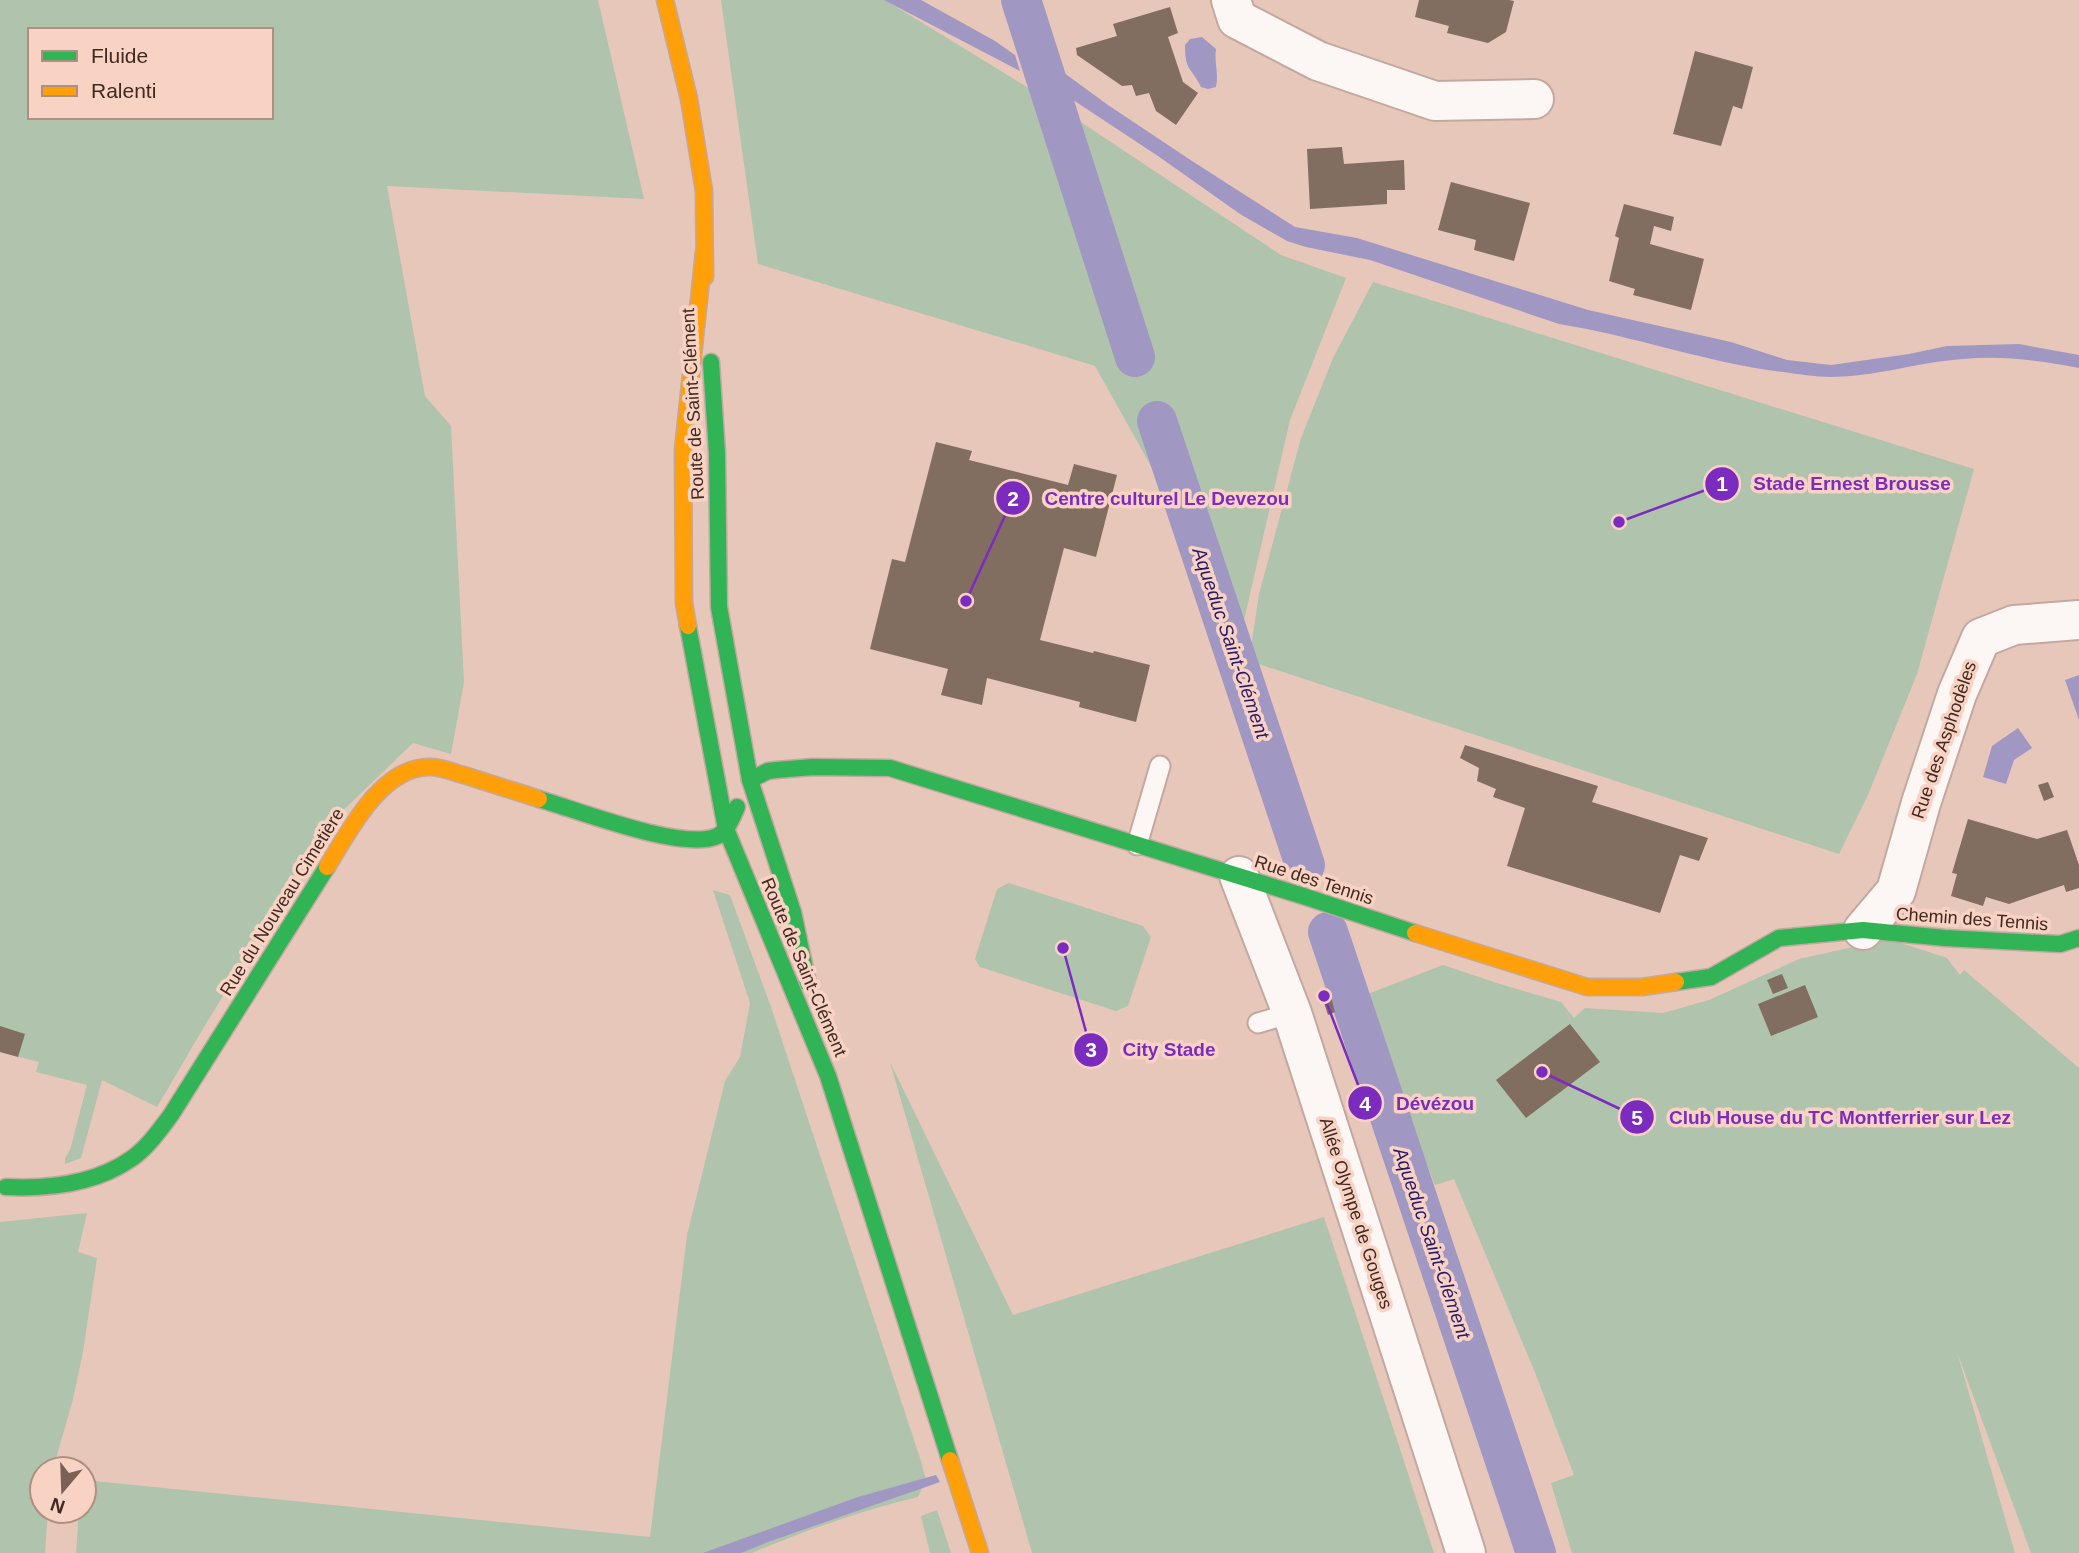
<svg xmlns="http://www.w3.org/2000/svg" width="2079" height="1553" font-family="Arial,sans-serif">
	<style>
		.green { fill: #afc3ad; fill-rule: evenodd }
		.water { fill: #a097c3 }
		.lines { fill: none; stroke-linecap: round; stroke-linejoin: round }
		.canal { stroke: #a097c3; stroke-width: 40 }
		.building { fill: #826d61 }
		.lane-casing { stroke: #c3a89f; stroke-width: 23 }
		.street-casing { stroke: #c3a89f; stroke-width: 42 }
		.fast-casing { stroke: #c3a89f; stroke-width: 19 }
		.slow-casing { stroke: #c3a89f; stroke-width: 19 }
		.lane { stroke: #fcf7f5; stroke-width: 19 }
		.street { stroke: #fcf7f5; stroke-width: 38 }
		.fast { stroke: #30b455; stroke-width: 16 }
		.slow { stroke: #ff9f0a; stroke-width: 16 }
		.labels { text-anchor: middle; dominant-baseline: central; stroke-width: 7; stroke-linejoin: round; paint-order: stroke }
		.street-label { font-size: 18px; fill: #412920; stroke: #f8d3c4 }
		.water-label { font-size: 19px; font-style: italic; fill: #261869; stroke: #f8d3c4 }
		.leader { fill: none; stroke: #7b2cbf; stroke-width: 2.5 }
		.callout-dot { fill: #7b2cbf; stroke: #f8d3c4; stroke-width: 2.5 }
		.mark-label { font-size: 21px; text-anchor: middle; font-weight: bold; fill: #fff }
		.callout-label { font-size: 19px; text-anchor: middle; font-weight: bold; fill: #7b2cbf; stroke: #f8d3c4; stroke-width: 7; stroke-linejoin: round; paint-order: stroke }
	</style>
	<rect width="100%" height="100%" fill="#e8c7bb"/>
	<!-- green -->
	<g class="green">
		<path d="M0,0H598L644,199L387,186L425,396L451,426L464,682L451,754L413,743L329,824L207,1022L157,1107L102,1080L81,1158L65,1164V1158L70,1150L87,1085L36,1072L39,1062L0,1052ZM30,30H271V117H30Z"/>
		<path d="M721,0H885L1040,95L1281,255L1346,278L1290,420L1242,629L1095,366L758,264Z"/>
		<path d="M1373,282L1974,469L1917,674L1868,795L1839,854L1249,661L1259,594L1301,438L1333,358Z"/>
		<path d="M1009,883L1143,926L1151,937L1128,1006L1116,1011L980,967L975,959L997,889Z"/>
		<path d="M713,890L730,895L771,1007L920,1458L926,1480L918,1497C860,1511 806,1530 752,1553H76L79,1511H84V1480L650,1537L687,1235L725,1081L740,1057L750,1003Z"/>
		<path d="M1889,939L1947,958L1960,975L1964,970L2079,1068V1553H2031L1957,1352L2015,1553H1572L1551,1483L1574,1475L1536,1375L1454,1179L1435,1185L1360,997L1443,965L1500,984L1561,1002L1574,1018L1585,1008L1663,1013L1709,1000L1799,959Z"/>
		<path d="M890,1062L1013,1315L1324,1217L1434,1553H1032Z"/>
		<path d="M87,1213L78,1252L97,1258L83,1352L73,1399L53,1469H42V1511H48L45,1553H0V1222Z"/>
		<path d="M937,1510L951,1553H930L921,1516Z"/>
	</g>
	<!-- water -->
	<g class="water">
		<path d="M884,0H921L995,41L1015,55L1020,71Z"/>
		<path d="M1202,37L1216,49C1214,63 1219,73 1216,87L1208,89L1201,87C1191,66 1185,72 1185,45L1190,39Z"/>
		<path d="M1056,67L1108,105L1192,161L1295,227L1357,238L1588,310L1731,342L1787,360L1831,365L1909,354L1947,346L2019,344L2079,355V368C2040,361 2003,355 1963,359C1918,362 1875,377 1831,377C1815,377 1799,374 1783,372C1707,363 1635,336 1559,324L1370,260L1306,247L1287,241L1240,214L1158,156L1064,94Z"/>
		<path d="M2079,675V720L2065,680Z"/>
		<path d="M2018,728L2032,748L2014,760L2006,784L1983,777L1992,746Z"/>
		<path d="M936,1475L940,1482L768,1542L741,1553H703L858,1497Z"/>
	</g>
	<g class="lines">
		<!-- canal -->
		<g class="canal">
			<path d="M1021,0L1135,357"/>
			<path d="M1157,421L1305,865"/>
			<path d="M1328,932L1536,1553"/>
		</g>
	</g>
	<!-- building -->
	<g class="building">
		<path d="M1419,0H1509L1514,1L1506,32L1488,43L1447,33L1449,26L1415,17Z"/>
		<path d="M1170,7L1178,33L1168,37L1183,82L1198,93L1176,125L1156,111L1149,93L1136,96L1132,85L1122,86L1077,55L1076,48L1117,36L1113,24Z"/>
		<path d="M1695,51L1753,67L1742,109L1733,106L1721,146L1673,134Z"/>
		<path d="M1342,147L1344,164L1404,160L1405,190H1387V204L1310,209L1307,149Z"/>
		<path d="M1451,182L1530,203L1514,261L1474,250L1476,240L1438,230Z"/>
		<path d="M1624,204L1674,217L1671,231L1654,226L1650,244L1704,259L1691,310L1633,295L1635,289L1609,281L1619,238L1615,236Z"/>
		<path d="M936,442L972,451L969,460L1068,485L1074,464L1117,475L1096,557L1064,548L1040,640L1093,653L1094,651L1150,665L1136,722L1079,707L1080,702L987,678L982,705L941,695L948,669L870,649L892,559L905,562Z"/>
		<path d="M1465,745L1598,786L1592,802L1708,838L1699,861L1680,855L1660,913L1507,866L1525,808L1493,797L1496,789L1477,781L1479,768L1460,758Z"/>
		<path d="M2048,782L2054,797L2044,801L2038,785Z"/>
		<path d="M1968,819L2037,839L2067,830L2079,865V888L2066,892L2064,885L2009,904L1986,897L1983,906L1951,896L1957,874L1952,873Z"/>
		<path d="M1782,974L1788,988L1773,994L1767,980Z"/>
		<path d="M1805,985L1818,1017L1771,1036L1758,1004Z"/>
		<path d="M1331,997L1335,1012L1328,1015L1323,1000Z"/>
		<path d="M1570,1024L1600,1062L1526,1118L1496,1080Z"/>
		<path d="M0,1026L25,1034L18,1057L0,1052Z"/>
	</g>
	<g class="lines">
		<!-- lane casing -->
		<g class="lane-casing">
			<g id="lane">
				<path d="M1137,845L1160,766"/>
				<path d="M1258,1023L1292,1013"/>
			</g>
		</g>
		<!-- street casing -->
		<g class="street-casing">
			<g id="street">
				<path d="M1231,0L1237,19L1318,61L1435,101L1534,99"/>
				<path d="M1239,876L1292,1013L1466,1553"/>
				<path d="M1863,930L1896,891L1921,803L1957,694L1981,638L2014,625L2079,620"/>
			</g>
		</g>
		<!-- fast casing -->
		<g class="fast-casing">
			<g id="fast">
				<path d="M711,362L717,453L719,607L750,780L793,912L808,983"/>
				<path d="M688,626L726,829L828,1076L950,1460"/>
				<path d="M750,780L768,771L776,770L813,767L890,768L1303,896L1415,933"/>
				<path d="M539,799C577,810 679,850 715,837C727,833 732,818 737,807"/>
				<path d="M1676,982L1711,977L1779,938L1863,930L1945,938L2060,944L2079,938"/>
				<path d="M6,1187C48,1189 95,1184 131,1159C147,1148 159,1131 171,1115L327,867"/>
			</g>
		</g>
		<!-- slow casing -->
		<g class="slow-casing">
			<g id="slow">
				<path d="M665,0L689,99L704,191L705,277"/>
				<path d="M688,626L684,603L683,450L704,252"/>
				<path d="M327,867C349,831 382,766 430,767C442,767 455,773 467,776C491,784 515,791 539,799"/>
				<path d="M1415,933L1587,987H1642L1676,982"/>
				<path d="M950,1460L980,1553"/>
			</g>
		</g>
		<!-- lane -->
		<use href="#lane" class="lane"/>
		<!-- street -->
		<use href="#street" class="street"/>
		<!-- fast -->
		<use href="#fast" class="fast"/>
		<!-- slow -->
		<use href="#slow" class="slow"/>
	</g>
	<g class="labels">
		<!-- street labels -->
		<g class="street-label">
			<text transform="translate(693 404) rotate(-93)">Route de Saint-Clément</text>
			<text transform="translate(1944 740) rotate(-71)">Rue des Asphodèles</text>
			<text transform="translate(1314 880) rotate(18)">Rue des Tennis</text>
			<text transform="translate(282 902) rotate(-58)">Rue du Nouveau Cimetière</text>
			<text transform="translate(1972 919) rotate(4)">Chemin des Tennis</text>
			<text transform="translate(804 967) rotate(67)">Route de Saint-Clément</text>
			<text transform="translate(1356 1213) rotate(72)">Allée Olympe de Gouges</text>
		</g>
		<!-- water labels -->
		<g class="water-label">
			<text transform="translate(1231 643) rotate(71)">Aqueduc Saint-Clément</text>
			<text transform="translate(1432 1243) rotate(71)">Aqueduc Saint-Clément</text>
		</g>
	</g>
	<!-- callouts -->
	<path class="leader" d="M1619 522L1722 484M966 601L1013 498M1063 948L1091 1050M1324 996L1365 1103M1542 1072L1637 1117"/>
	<g class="callout-dot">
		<circle cx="1619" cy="522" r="7"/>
		<circle cx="966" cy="601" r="7"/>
		<circle cx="1063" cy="948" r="7"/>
		<circle cx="1324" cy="996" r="7"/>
		<circle cx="1542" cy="1072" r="7"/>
		<circle cx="1722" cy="484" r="18"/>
		<circle cx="1013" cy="498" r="18"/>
		<circle cx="1091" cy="1050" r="18"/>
		<circle cx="1365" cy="1103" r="18"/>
		<circle cx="1637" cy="1117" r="18"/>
	</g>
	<g class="mark-label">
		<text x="1722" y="491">1</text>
		<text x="1013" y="506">2</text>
		<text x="1091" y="1057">3</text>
		<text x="1365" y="1111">4</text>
		<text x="1637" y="1125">5</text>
	</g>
	<g class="callout-label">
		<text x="1852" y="490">Stade Ernest Brousse</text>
		<text x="1167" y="505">Centre culturel Le Devezou</text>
		<text x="1169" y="1056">City Stade</text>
		<text x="1435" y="1110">Dévézou</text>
		<text x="1840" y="1124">Club House du TC Montferrier sur Lez</text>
	</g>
	<!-- legend -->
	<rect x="28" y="28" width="245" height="91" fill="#f8d3c4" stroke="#af8f82" stroke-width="2"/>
	<rect x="42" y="51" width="35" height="10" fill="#30b455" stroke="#af8f82" stroke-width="2"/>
	<text x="91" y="63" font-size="21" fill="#412920">Fluide</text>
	<rect x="42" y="86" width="35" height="10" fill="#ff9f0a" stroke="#af8f82" stroke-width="2"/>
	<text x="91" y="98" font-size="21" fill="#412920">Ralenti</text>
	<!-- north arrow -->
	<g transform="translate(63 1490) rotate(199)"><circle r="33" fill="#f8d3c4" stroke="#af8f82" stroke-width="2"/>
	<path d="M0-5L12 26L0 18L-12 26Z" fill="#7b6056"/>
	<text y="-10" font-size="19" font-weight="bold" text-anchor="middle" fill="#412920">N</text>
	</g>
</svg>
